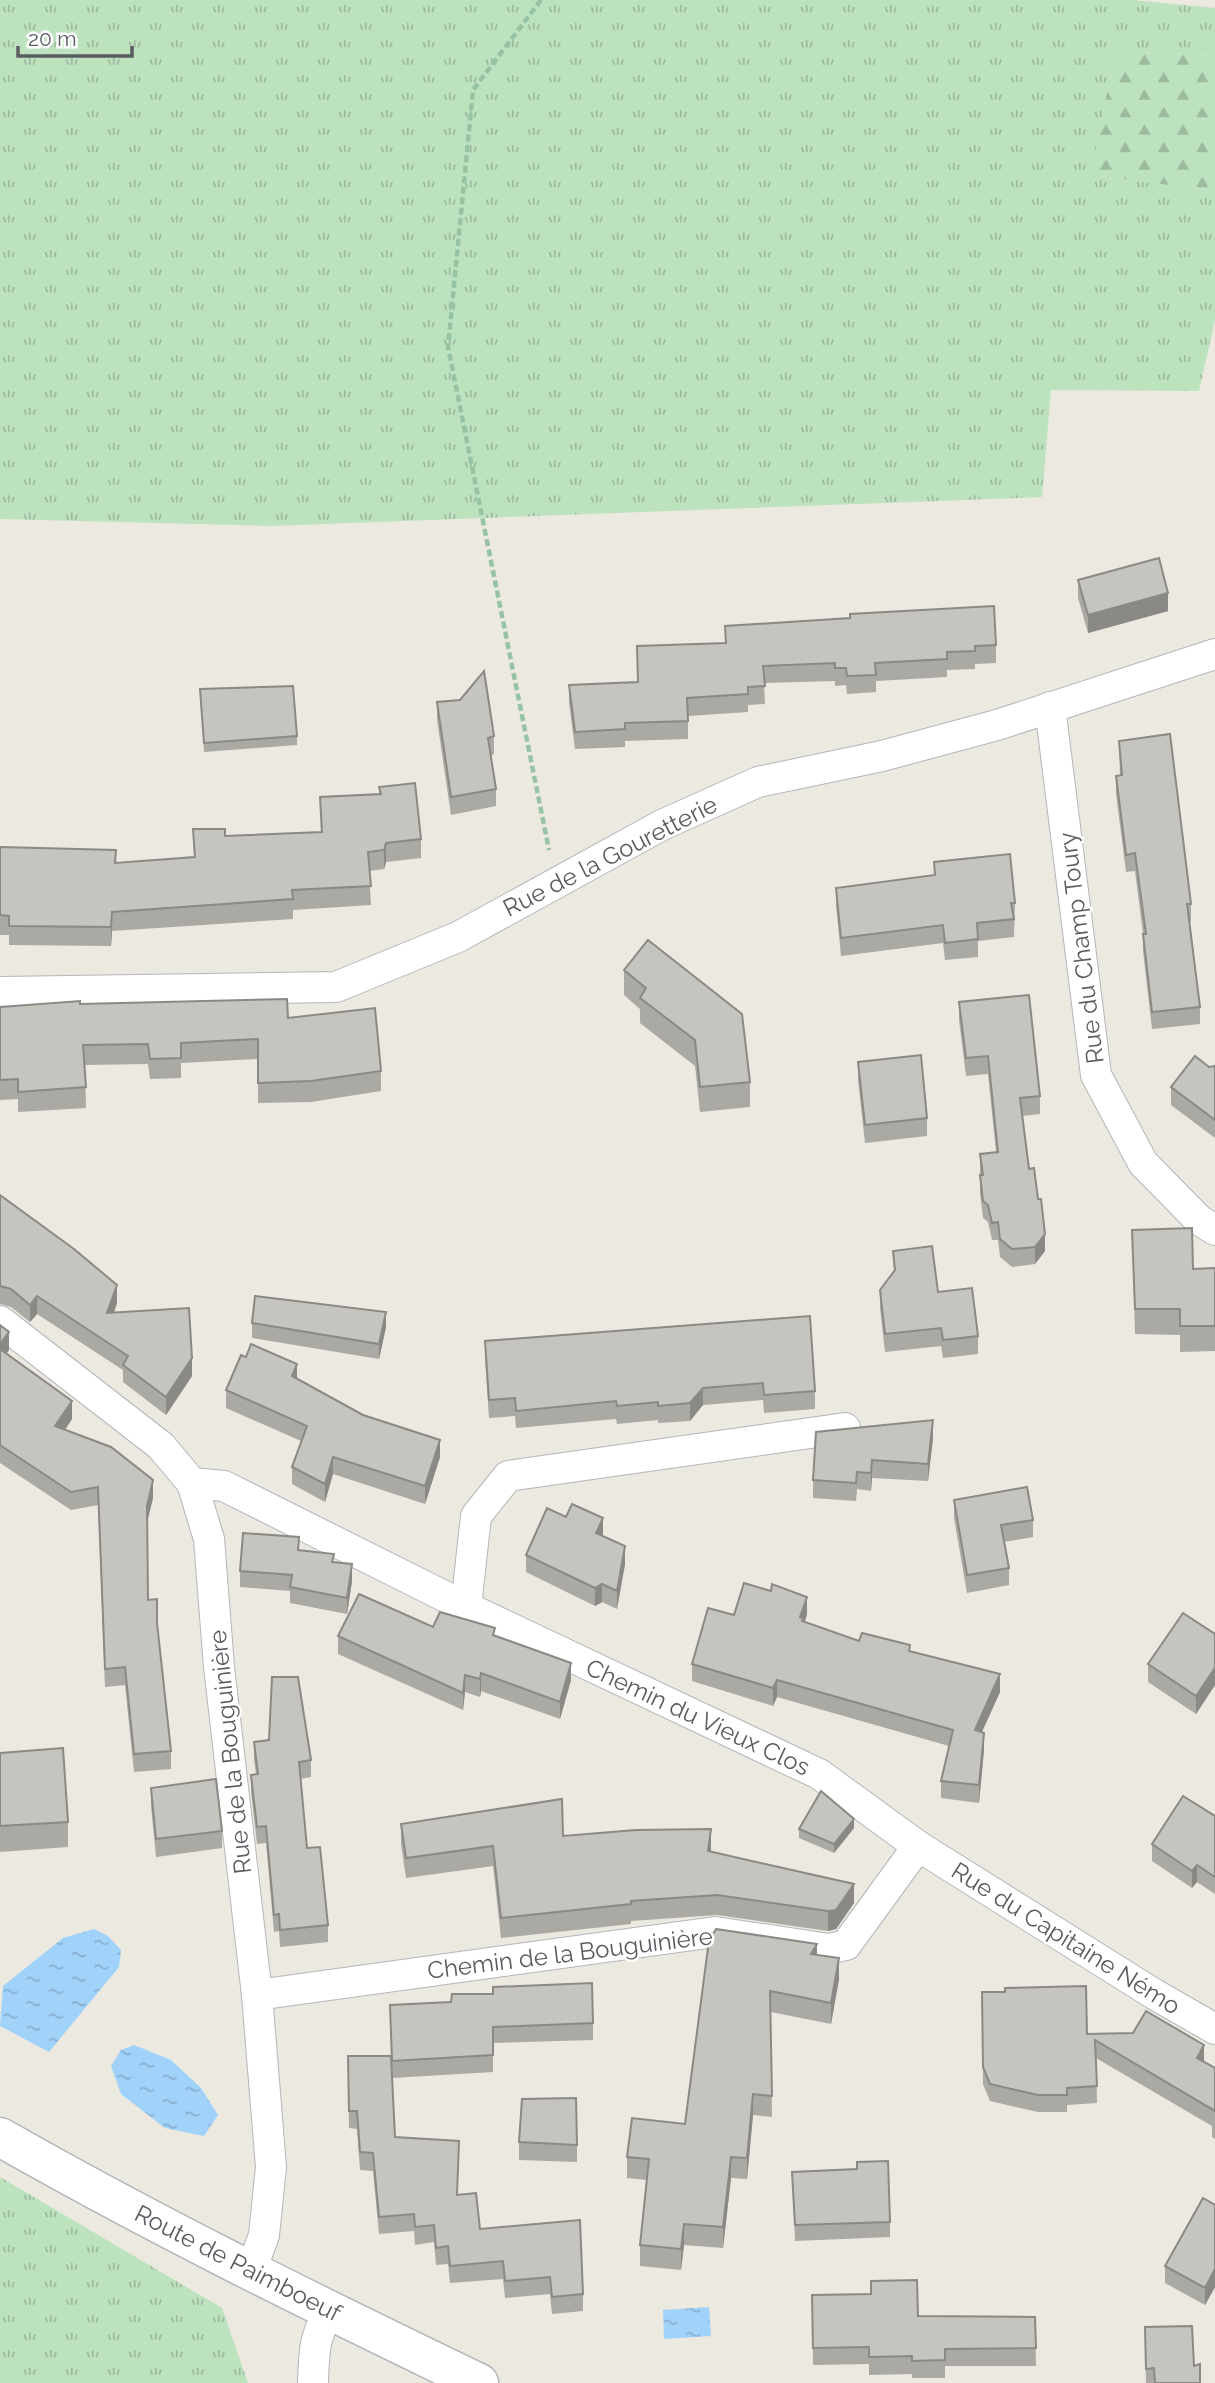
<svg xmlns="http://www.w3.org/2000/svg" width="1215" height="2383" font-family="Raleway,sans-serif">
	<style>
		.grass { fill: url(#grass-tufts) }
		.forest { fill: url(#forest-firs) }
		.water { fill: url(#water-ripples) }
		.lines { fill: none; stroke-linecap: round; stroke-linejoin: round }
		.minor-casing { stroke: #b3b6bb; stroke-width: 32 }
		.tertiary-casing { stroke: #b3b6bb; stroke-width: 41 }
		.path { stroke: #97c3a5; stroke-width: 4.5; stroke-dasharray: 7 3.5; stroke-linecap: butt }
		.minor { stroke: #fff; stroke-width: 30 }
		.tertiary { stroke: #fff; stroke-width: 38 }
		.wall { fill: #aaa9a3 }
		.shaded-wall { fill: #8b8985 }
		.building { fill: #c6c4be; stroke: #8b8985; stroke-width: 2 }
		.labels { text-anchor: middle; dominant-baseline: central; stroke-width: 5; stroke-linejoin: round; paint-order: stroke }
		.street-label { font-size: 24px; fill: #595c61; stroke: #fff }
	</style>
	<defs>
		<pattern id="grass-tufts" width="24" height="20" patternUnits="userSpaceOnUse" patternTransform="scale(1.75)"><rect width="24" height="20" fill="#bde2be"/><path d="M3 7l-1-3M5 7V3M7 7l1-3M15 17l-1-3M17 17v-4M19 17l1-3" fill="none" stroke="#9dba9e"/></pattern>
		<pattern id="forest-firs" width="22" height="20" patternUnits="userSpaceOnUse" patternTransform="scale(1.75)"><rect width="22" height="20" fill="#bde2be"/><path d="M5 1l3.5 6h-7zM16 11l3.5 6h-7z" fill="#9dba9e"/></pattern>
		<pattern id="water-ripples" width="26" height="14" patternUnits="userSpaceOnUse" patternTransform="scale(1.75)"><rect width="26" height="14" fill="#a1d2fa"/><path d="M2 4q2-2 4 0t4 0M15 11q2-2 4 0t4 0" fill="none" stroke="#86aece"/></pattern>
	</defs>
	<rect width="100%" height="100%" fill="#ebe9e0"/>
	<!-- grass -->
	<g class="grass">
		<path d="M0,0H1133L1215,8V56L1115,51L1092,175L1215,191V320L1199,391L1051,390L1042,497L272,526L0,519Z"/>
		<path d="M0,2177L222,2308L248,2383H0Z"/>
	</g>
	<!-- forest -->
	<path class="forest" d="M1115,51L1215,56V191L1091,175Z"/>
	<!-- water -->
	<g class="water">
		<path d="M94,1929L108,1936L121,1950L119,1967L49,2052L0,2026L3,1986L63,1938Z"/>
		<path d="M134,2045L171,2060L201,2088L218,2115L204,2136L165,2128L121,2094L111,2066L121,2050Z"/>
		<path d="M709,2307L711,2336L664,2339L663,2310Z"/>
	</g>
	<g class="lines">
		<!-- minor casing -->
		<g class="minor-casing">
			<g id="minor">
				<path d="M1050,707L1096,1075L1143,1163L1199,1220L1215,1230"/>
				<path d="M0,992L336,987L458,937L662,825L758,782L882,756L997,725L1215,654"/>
				<path d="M0,1321L161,1446L192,1483L209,1539L219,1667L257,1995L271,2167L264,2235L251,2271"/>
				<path d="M192,1483L224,1486L466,1607L819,1774L918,1846L1154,1994L1215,2029"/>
				<path d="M466,1607L476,1516L508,1476L845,1428"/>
				<path d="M257,1995L715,1932L829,1949L846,1945L918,1846"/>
				<path d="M313,2383C314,2350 314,2338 330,2309"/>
			</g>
		</g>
		<!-- tertiary casing -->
		<g class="tertiary-casing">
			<path id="tertiary" d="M0,2137C156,2226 317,2305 479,2383"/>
		</g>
		<!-- path -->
		<path class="path" d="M541,0L473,90L448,347L549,850"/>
		<!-- minor -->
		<use href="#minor" class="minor"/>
		<!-- tertiary -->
		<use href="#tertiary" class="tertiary"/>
	</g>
	<!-- wall -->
	<g class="wall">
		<path d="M1078,580L1168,611L1088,633L1078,598Z"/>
		<path d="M725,626L996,645V663L975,664V669L947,670V677L876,681V692L847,694L846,685L835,686V681L764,683L765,704L748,705V712L688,716V739L625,741V747L575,749L569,703V685L637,682V646L725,643Z"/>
		<path d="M200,689L297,736V745L204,752Z"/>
		<path d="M437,702L494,736V754L491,755L496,789V806L451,815L437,720Z"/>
		<path d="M1119,741L1191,904V922H1190L1200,1007V1024L1152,1029L1143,951V934L1135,871L1126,872L1116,794V776H1120Z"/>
		<path d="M379,787L421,839V858L386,862L384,869L369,871L371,905L293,910V919L112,931L111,946L9,945V935H0V847L116,863L194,858L193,829L225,836L321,832L320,797L379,794Z"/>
		<path d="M934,862L1015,903L1014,937L978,941V957L945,960L943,943L841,956L836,905V888L934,876Z"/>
		<path d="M648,940L750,1082V1107L700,1112L695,1066L640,1023V1009L624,995V970Z"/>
		<path d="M959,1002L1040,1096V1114L1022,1116L1029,1169L1045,1251L1035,1264L1012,1267L1000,1257L998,1240H992L988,1222L983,1218L980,1193V1154L996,1152L988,1074L966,1076L959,1020Z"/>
		<path d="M80,1004L288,1018L381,1071V1091L311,1102L258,1103V1059L181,1063V1078L150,1079L148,1064L85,1065L86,1108L18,1112V1099L0,1100V1007Z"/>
		<path d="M858,1062L927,1118V1136L865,1143L858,1080Z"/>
		<path d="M1215,1066V1138L1171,1105V1087L1209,1067Z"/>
		<path d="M0,1195L117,1303L114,1313L192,1376L166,1415L123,1382V1370L37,1314L30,1322L11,1307L0,1304Z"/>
		<path d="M1132,1230L1193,1269L1215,1268V1351L1180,1352V1335L1135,1334Z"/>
		<path d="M893,1251L938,1292L978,1336V1354L943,1358L941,1346L885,1352L880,1308V1290L894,1272Z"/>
		<path d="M252,1323L386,1327L379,1359L252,1338Z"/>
		<path d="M0,1325L9,1350L6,1354L72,1419L65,1430L153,1498L147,1522L148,1600L157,1626L171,1751V1769L134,1772L125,1685L105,1687L98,1505L71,1510L0,1463Z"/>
		<path d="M485,1341L815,1391V1409L764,1413L763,1400L703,1405L690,1421L658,1423V1420L617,1424L616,1419L516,1428L515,1416L489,1418L485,1358Z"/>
		<path d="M297,1379L440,1457L425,1504L333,1474L325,1502L292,1484V1467L301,1441L226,1408V1390Z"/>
		<path d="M933,1438L928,1481L872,1478L871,1491L857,1489L856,1501L813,1498V1480Z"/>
		<path d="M954,1500L1033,1520V1537L1004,1542L1009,1568V1585L967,1593L954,1518Z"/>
		<path d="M603,1536L625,1564L617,1609L602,1602L595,1606L526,1572V1555Z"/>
		<path d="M299,1551L334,1562L352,1581L347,1614L290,1603V1591L240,1587V1571Z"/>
		<path d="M807,1614L805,1622L859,1641L910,1651L1000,1692L982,1732L984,1750L979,1803L941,1798V1781L949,1746L777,1697L773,1706L692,1681V1664L734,1615Z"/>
		<path d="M433,1627L495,1636L571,1680L560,1719L481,1691L480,1697L465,1692L463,1710L338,1654V1636Z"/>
		<path d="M1215,1634V1685L1196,1714L1148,1682V1664Z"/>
		<path d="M254,1742L311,1760V1777L300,1779L307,1848L328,1925V1942L280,1947L279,1931L274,1932L266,1843L257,1844L251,1792V1775L256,1774L254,1759Z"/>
		<path d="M0,1753L68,1822V1847L0,1852Z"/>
		<path d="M151,1788L222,1831V1848L156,1857L151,1806Z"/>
		<path d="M1215,1816V1894L1197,1882L1192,1888L1152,1861V1844Z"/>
		<path d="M401,1824L563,1836L711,1851L854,1903L836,1929L828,1931L717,1915L631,1921V1924L501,1938L493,1866L406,1878L401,1844Z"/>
		<path d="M854,1828L834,1853L799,1838V1829Z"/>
		<path d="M709,1940L817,1954L839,1979L831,2024L771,2012L772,2117L753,2115L747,2179L731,2178L723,2248L684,2245L681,2270L640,2266V2245L647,2180L627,2178V2157L685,2124Z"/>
		<path d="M982,1992L1087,2034L1204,2062L1215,2068V2139L1212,2137V2126L1096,2058L1097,2103L1067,2105V2112H1038L990,2101L983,2084Z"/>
		<path d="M390,2005L593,2023V2040L493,2043V2072L392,2078Z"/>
		<path d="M348,2056L395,2137L459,2159L457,2195L480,2229L583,2294V2311L552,2314L550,2294L505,2298L503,2279L450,2283L448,2264L436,2265L434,2242L415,2245L414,2231L379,2234L373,2171L360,2170L357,2129L349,2128Z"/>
		<path d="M519,2142L577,2145V2162L519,2160Z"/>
		<path d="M857,2162L890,2222V2237L795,2241L792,2172L857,2169Z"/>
		<path d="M1215,2205V2287L1205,2305L1165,2283V2266Z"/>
		<path d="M812,2295L918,2316L1035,2317L1036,2366H945V2378H912V2374L869,2375V2364L813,2365Z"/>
		<path d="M1145,2345L1194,2366L1200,2383H1146Z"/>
	</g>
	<!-- shaded-wall -->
	<g class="shaded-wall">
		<path d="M1168,593V611L1088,633V615Z"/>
		<path d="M386,843V862L384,869V850Z"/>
		<path d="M112,912V931L111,946V927Z"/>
		<path d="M1045,1234V1251L1035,1264V1247Z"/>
		<path d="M117,1285V1303L107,1331V1313Z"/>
		<path d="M37,1296V1314L30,1322V1305Z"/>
		<path d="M386,1312V1327L379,1359V1344Z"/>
		<path d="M9,1332V1350L0,1362V1344Z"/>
		<path d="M192,1358V1376L166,1415V1397Z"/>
		<path d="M297,1364V1381L292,1376Z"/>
		<path d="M703,1388V1405L690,1421V1403Z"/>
		<path d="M72,1401V1419L55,1444V1426Z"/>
		<path d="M933,1420V1438L928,1481V1464Z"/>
		<path d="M440,1440V1457L425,1504V1486Z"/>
		<path d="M333,1457V1474L325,1502V1484Z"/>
		<path d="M872,1460V1478L871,1491V1473Z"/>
		<path d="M153,1480V1498L147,1523V1506Z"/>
		<path d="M603,1518V1536L596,1533Z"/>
		<path d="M625,1546V1564L617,1609V1591Z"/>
		<path d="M352,1564V1581L347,1614V1598Z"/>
		<path d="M602,1584V1602L595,1606V1588Z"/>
		<path d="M807,1597V1614L803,1626L800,1617Z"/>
		<path d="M571,1663V1680L560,1719V1702Z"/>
		<path d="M1215,1668V1685L1196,1714V1696Z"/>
		<path d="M481,1673V1691L480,1697V1679Z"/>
		<path d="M1000,1674V1692L975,1747V1730Z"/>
		<path d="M465,1675V1692L463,1710V1693Z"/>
		<path d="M777,1680V1697L773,1706V1688Z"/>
		<path d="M984,1733V1750L979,1803V1785Z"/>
		<path d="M854,1819V1828L834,1853V1844Z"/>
		<path d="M711,1829V1849L708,1871V1851Z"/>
		<path d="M1197,1865V1882L1192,1888V1871Z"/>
		<path d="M854,1884V1903L836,1929L828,1931V1911Z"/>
		<path d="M817,1944V1965L811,1954Z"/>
		<path d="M839,1958V1979L831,2024V2003Z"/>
		<path d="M1204,2045V2062L1197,2058Z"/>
		<path d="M753,2094V2115L747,2179V2158Z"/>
		<path d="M731,2157V2178L723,2248V2227Z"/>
		<path d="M684,2224V2245L681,2270V2249Z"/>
		<path d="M1215,2269V2287L1205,2305V2288Z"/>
	</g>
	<!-- building -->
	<g class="building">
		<path d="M1159,558L1168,593L1088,615L1078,580Z"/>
		<path d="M994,606L996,645L975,646V651L947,652V659L875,663L876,675L847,676L846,668H835V663L763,666L765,686L748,687V694L687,698L688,721L625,723V729L575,732L569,685L638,682L637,646L726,643L725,626L850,618V614Z"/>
		<path d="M484,671L494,736L488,738L496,789L451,797L437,702L460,700Z"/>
		<path d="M293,686L297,736L204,743L200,689Z"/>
		<path d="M1170,734L1191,904H1187L1200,1007L1152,1012L1143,934H1146L1135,853L1126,855L1116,776L1122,775L1119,741Z"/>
		<path d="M415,783L421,839L386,843L384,850L368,852L371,886L292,890L293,899L112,912L111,927L9,926V916L0,915V847L116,850L115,863L195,857L193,829H225V836L322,832L320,797L381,794L379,787Z"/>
		<path d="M1010,854L1015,903H1011L1014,919L977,923L978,939L945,943L943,925L841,938L836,888L935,875L934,862Z"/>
		<path d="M648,940L742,1014L750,1082L700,1087L695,1040L640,998L646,988L624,970Z"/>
		<path d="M1029,995L1040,1096L1020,1098L1029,1169L1034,1168L1038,1199H1041L1045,1234L1035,1247L1012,1249L1000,1239L998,1222L992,1223L988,1205L983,1201L980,1175H983L980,1154L998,1152L988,1056L966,1058L959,1002Z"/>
		<path d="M287,999L288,1018L375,1008L381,1071L311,1081L258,1083V1039L181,1043V1058L150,1059L148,1044L83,1045L86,1087L18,1092V1079L0,1080V1007L80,1001V1004Z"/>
		<path d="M921,1055L927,1118L865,1125L858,1062Z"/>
		<path d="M1195,1056L1209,1067L1215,1066V1120L1171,1087Z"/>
		<path d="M0,1195L74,1249L117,1285L107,1313L189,1308L192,1358L166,1397L123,1365L128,1356L37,1296L30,1305L11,1289L0,1286Z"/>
		<path d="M1192,1228L1193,1269L1215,1268V1326H1180V1309H1135L1132,1230Z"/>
		<path d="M932,1246L938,1292L972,1288L978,1336L943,1340L941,1328L885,1334L880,1290L895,1270L893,1251Z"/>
		<path d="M255,1296L386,1312L379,1344L252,1323Z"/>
		<path d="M810,1316L815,1391L764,1395L763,1383L703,1388L690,1403L658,1406V1402L617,1406L616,1401L516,1411L515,1398L489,1400L485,1341Z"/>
		<path d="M0,1325L9,1332L0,1344Z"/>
		<path d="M251,1344L297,1364L292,1376L363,1415L440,1440L425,1486L333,1457L325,1484L292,1467L307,1426L226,1390L241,1355L246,1357Z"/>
		<path d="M0,1349L72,1401L55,1426L111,1447L153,1480L147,1506L148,1600L157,1599V1623L171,1751L134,1754L125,1667L105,1669L98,1487L71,1492L0,1445Z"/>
		<path d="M933,1420L928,1464L872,1460L871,1473L857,1472L856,1483L813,1480L816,1432Z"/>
		<path d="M1027,1487L1033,1520L1001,1525L1009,1568L967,1575L954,1500Z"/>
		<path d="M572,1504L603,1518L596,1533L625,1546L617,1591L602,1584L595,1588L526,1555L547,1508L566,1517Z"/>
		<path d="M243,1533L299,1537L298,1550L334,1554L332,1562L352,1564L347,1598L290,1587L292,1575L240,1571Z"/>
		<path d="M744,1583L771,1591L772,1584L807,1597L800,1617L803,1618L802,1621L859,1641L862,1633L910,1645L909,1651L1000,1674L975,1730L984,1733L979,1785L941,1781L953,1730L777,1680L773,1688L692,1664L708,1608L734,1615Z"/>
		<path d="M359,1594L433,1627L440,1612L495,1628L493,1635L571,1663L560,1702L481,1673L480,1679L465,1675L463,1693L338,1636Z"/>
		<path d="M1183,1613L1215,1634V1668L1196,1696L1148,1664Z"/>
		<path d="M272,1677H298L311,1760L299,1762L307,1848L320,1847L328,1925L280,1930L279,1914L274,1915L266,1826L257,1827L251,1775L258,1774L254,1742L269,1740Z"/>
		<path d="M63,1748L68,1822L0,1826V1753Z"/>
		<path d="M216,1779L222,1831L156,1839L151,1788Z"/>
		<path d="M821,1791L854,1819L834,1844L799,1829Z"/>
		<path d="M1183,1796L1215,1816V1877L1197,1865L1192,1871L1152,1844Z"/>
		<path d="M562,1799L563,1836L636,1830L711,1829L708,1851L854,1884L836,1910L828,1911L717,1895L631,1901V1904L501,1918L493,1846L406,1858L401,1824Z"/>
		<path d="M716,1929L817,1944L811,1954L839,1958L831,2003L770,1991L772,2096L753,2094L747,2158L731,2157L723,2227L684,2224L681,2249L640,2245L649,2159L627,2157L632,2118L685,2124L709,1940Z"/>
		<path d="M592,1983L593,2023L493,2027V2055L392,2061L390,2005L451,2002L452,1994H493V1987Z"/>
		<path d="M1086,1986L1087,2034L1133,2033L1146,2011L1204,2045L1197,2058L1215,2068V2111L1095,2040L1097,2086L1067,2088V2095H1038L990,2084L983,2067L982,1992H1005V1988Z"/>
		<path d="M348,2056H391L395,2137L459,2141L457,2195L476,2193L480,2229L580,2220L583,2294L552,2297L550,2277L505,2281L503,2261L450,2266L448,2246L436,2248L434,2225L415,2227L414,2214L379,2217L373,2153L360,2152L357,2111H349Z"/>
		<path d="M576,2098L577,2145L519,2142L522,2099Z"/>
		<path d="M888,2161L890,2222L795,2225L792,2172L857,2169V2162Z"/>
		<path d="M1203,2198L1215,2205V2269L1205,2288L1165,2266Z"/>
		<path d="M917,2280L918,2316L1035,2317L1036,2348L945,2349V2360L912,2361V2356L869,2357V2347L813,2348L812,2295L871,2294V2281Z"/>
		<path d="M1192,2326L1194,2366L1200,2364V2383H1155L1154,2368L1146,2369L1145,2327Z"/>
	</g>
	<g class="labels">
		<!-- street labels -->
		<g class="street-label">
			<text transform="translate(610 856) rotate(-27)">Rue de la Gouretterie</text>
			<text transform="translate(1081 948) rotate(-97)">Rue du Champ Toury</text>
			<text transform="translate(698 1717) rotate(25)">Chemin du Vieux Clos</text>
			<text transform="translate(230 1752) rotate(-96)">Rue de la Bouguinière</text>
			<text transform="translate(1066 1938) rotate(32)">Rue du Capitaine Némo</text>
			<text transform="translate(570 1953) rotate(-7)">Chemin de la Bouguinière</text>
			<text transform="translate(238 2263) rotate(27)">Route de Paimboeuf</text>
		</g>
	</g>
	<!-- scale -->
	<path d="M18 46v10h114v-10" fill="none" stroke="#595c61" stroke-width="3.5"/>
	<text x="28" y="46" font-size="21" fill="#595c61" stroke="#ffffff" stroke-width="5" paint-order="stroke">20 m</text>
</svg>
